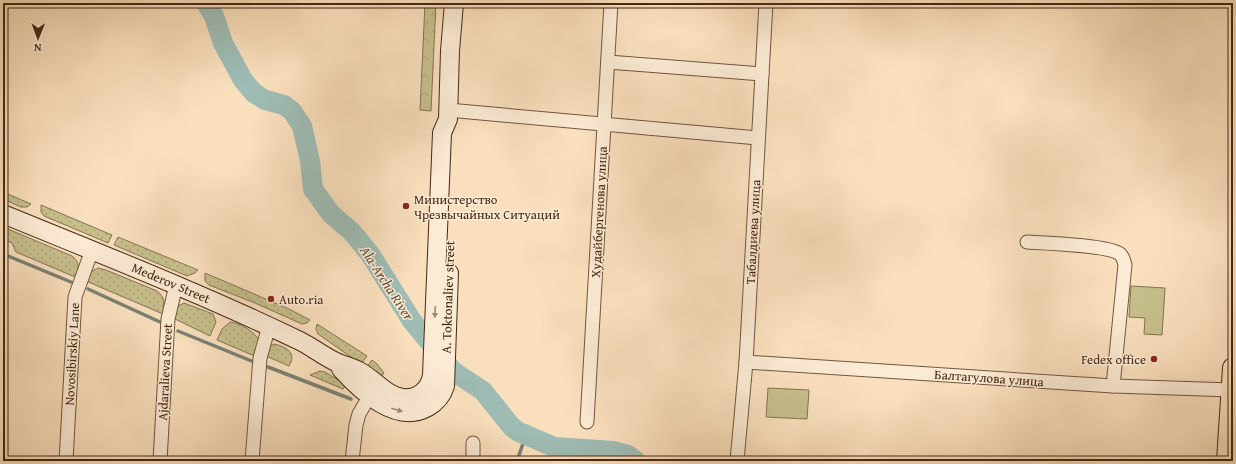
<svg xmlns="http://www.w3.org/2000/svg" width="1236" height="464" font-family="'Gentium Book Plus',serif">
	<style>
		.grass { fill: url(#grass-dots); stroke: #867450 }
		.forest { fill: url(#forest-crowns); stroke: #867450 }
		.green { fill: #c6bf8c; stroke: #867450 }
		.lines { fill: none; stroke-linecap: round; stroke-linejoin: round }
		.stream { stroke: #7a8174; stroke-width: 3.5 }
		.river { stroke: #9ebcb4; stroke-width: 20 }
		.street-casing { stroke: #72563e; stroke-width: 15 }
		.secondary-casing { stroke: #452814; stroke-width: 20 }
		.primary-casing { stroke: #452814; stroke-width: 22 }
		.street { stroke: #fbead4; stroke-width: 13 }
		.secondary { stroke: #fbead4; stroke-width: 18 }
		.primary { stroke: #f9dfbd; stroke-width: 20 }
		.oneway { fill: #a08974 }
		.poi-dot { fill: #8f2418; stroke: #fbead4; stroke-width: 1.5 }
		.labels { text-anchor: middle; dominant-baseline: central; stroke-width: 3; stroke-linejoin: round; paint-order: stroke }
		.poi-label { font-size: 13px; fill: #452814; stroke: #fbead4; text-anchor: start }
		.street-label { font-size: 13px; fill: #452814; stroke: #fbead4 }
		.water-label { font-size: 14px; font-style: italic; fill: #5b4d3c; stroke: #fbead4 }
	</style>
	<defs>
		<pattern id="grass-dots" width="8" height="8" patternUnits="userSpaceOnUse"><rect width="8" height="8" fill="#c6bf8c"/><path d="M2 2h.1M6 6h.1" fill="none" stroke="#aba478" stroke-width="1.8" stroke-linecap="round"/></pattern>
		<pattern id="forest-crowns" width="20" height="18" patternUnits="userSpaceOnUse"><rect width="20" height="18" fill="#c6bf8c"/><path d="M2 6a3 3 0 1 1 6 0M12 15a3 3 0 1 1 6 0" fill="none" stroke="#aba478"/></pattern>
	</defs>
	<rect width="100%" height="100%" fill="#f9dfbd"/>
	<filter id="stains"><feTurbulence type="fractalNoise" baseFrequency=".005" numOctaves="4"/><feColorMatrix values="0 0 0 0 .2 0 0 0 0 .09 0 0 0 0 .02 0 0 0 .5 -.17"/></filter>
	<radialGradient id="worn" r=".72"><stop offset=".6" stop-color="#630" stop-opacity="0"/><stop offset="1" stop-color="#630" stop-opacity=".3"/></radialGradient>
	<!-- grass -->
	<g class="grass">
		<path d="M3,192L31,204L27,207H21L3,199Z"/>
		<path d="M41,205L112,235L108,243L44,216L41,212Z"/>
		<path d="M3,227L72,256C80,262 79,268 75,277L16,252L12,243L3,239Z"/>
		<path d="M118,237L198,270L195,273L187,276L114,245Z"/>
		<path d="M98,268L106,270L157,291C165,297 165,304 163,314L86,281L91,272Z"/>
		<path d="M205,273L287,308L310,320L307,323L302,324L255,303L209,285L205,281Z"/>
		<path d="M184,303L213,314L216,322L210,336L173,318L176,307Z"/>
		<path d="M230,322C241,323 255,332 260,342L257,357L217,340L222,329Z"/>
		<path d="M317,324L367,356L361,364L318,334L316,329Z"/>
		<path d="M274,344C287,347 297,353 289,366L266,356L270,346Z"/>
		<path d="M372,360L377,364L384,373L381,377L367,367Z"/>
		<path d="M320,371L325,372L346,385L343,389L310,375Z"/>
	</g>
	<!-- forest -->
	<path class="forest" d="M425,3H436L431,111L420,110Z"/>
	<!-- green -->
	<g class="green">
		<path d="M1131,286L1165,288L1162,335L1144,334L1145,318L1129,317Z"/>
		<path d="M768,388L809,390L807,419L766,417Z"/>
	</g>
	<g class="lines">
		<!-- stream -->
		<g class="stream">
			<path d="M3,254L71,282"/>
			<path d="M88,289L160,322"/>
			<path d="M178,331L254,362"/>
			<path d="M268,367L351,399"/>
			<path d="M517,461L526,435"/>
		</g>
		<!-- river -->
		<path class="river" d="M206,3L214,16L223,43L243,80L254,93L265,100L284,105L292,111L302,126L310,161L313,189L331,214L352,232L370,254L412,321L453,371L483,391L511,426L517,431L554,447L613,451L628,455L636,461"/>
		<!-- street casing -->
		<g class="street-casing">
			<g id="street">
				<path d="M608,62L762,74"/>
				<path d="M448,110L758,138"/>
				<path d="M1027,242C1044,243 1108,245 1120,254C1123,257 1124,260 1125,265L1113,386"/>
				<path d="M746,362L1113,386L1232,390"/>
				<path d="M587,422L611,3"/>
				<path d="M66,461L75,297L92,250"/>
				<path d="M160,461L168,319L176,285"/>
				<path d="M252,461L260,358L269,326"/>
				<path d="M352,461L356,425L359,414L370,395"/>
				<path d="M473,461V443"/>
				<path d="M737,461L746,362L766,3"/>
			</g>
		</g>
		<!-- secondary casing -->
		<g class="secondary-casing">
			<g id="secondary">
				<path d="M3,214C103,255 203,294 300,341C312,347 322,355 334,361C342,365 351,367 359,371C374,379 386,396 403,398C418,400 430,389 432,375L442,133L448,119L450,51L454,3"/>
				<path d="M341,369C361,391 396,425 428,407C437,402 442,396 445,386L449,273"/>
			</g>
		</g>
		<!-- primary casing -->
		<g class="primary-casing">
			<path id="primary" d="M1227,461L1233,368"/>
		</g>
		<!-- street -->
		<use href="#street" class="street"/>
		<!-- secondary -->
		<use href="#secondary" class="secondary"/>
		<!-- primary -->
		<use href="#primary" class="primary"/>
	</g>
	<!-- one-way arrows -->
	<defs><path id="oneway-solid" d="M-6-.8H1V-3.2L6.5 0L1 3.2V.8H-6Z"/></defs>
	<g class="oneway">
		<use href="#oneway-solid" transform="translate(435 312) rotate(93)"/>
		<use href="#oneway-solid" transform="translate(397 410) rotate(16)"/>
	</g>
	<!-- markers -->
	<g class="poi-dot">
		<circle cx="406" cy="206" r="4"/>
		<circle cx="271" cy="299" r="4"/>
		<circle cx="1154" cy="359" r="4"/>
	</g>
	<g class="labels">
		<!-- poi labels -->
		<g class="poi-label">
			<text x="414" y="199">Министерство<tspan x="414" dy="15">Чрезвычайных Ситуаций</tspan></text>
			<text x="279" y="299">Auto.ria</text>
			<text x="1146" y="359" text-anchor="end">Fedex office</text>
		</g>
		<!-- street labels -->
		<g class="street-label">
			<text transform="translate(599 212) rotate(-87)">Худайбергенова улица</text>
			<text transform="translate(753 232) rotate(-87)">Табалдиева улица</text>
			<text transform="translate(171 283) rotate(23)">Mederov Street</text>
			<text transform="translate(448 297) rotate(-88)">A. Toktonaliev street</text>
			<text transform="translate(72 354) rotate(-87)">Novosibirskiy Lane</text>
			<text transform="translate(165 372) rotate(-87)">Ajdaralieva Street</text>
			<text transform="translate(989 378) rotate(4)">Балтагулова улица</text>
		</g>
		<!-- water labels -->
		<g class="water-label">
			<text transform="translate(387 283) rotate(57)">Ala-Archa River</text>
		</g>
	</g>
	<!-- margin -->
	<rect width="1236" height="464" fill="none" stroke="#f9dfbd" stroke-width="16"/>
	<rect x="4" y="4" width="1228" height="456" fill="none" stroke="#452814" stroke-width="2"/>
	<rect x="8" y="8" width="1220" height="448" fill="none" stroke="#452814"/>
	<!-- north arrow -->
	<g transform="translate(38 38) rotate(181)" stroke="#fbead4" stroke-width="3" paint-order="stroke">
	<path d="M0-3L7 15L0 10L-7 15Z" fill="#452814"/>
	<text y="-6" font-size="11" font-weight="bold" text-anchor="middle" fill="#452814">N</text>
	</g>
	<rect width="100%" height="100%" filter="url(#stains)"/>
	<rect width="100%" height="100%" fill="url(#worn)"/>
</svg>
